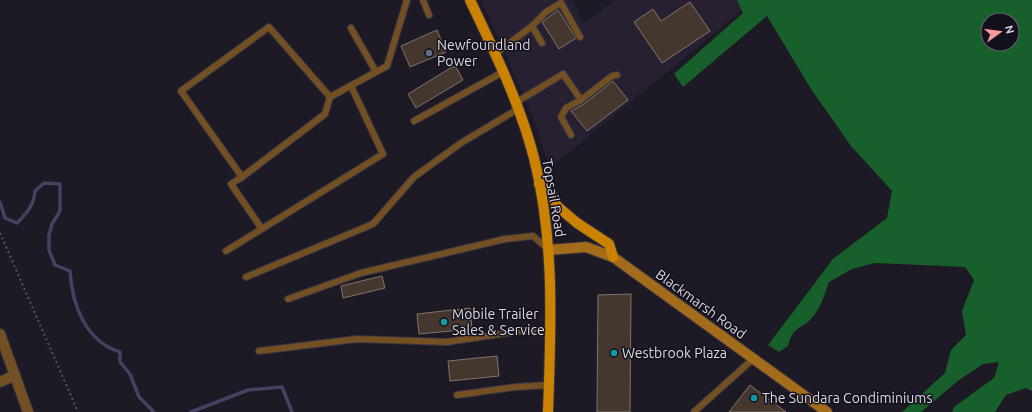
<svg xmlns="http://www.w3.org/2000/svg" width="1032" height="412" font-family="Ubuntu,sans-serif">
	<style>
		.built { fill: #272032 }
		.forest { fill: #18602b; fill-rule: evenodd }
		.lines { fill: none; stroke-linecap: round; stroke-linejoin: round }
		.stream { stroke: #424262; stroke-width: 3.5 }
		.building { fill: #45372e; stroke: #837369 }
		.service-casing { stroke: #383440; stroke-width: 8 }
		.minor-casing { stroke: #383440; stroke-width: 12 }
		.secondary-casing { stroke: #383440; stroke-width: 12 }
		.primary-casing { stroke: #383440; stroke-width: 12 }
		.path { stroke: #58545f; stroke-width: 2; stroke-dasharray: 2 3; stroke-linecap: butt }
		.service { stroke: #725023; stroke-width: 6 }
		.minor { stroke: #725023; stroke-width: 10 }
		.secondary { stroke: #a36c1a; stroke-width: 10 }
		.primary { stroke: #ca8200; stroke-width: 10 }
		.service-dot { fill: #5c6f8a; stroke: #14101c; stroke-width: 1.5 }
		.culture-dot { fill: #0f9aa8; stroke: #14101c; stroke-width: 1.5 }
		.labels { text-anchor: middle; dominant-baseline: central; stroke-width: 3; stroke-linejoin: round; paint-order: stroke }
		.poi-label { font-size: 14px; fill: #dddae3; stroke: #14101c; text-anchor: start }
		.street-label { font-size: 14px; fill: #dddae3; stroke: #14101c }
	</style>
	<rect width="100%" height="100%" fill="#1d1925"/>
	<!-- built -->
	<path class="built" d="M481,0H573L583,24L615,0H755L557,162L549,165L527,102Z"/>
	<!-- forest -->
	<path class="forest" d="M737,0H1032V391L1026,388L1006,395L995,412H952L954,407L994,378L999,362L983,364L959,380L921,412H902L945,373L951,350L966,335L962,311L974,280L965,267L875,263L852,269L829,282C825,293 822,304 815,314C805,329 793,324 788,346L779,352L768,345L833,259L887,218L892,191L851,146L811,89L767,16L683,87L674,74L743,13ZM988,20H1012V44H988Z"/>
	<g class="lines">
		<!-- stream -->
		<g class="stream">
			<path d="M0,202L5,218L17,223C27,213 34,205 35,191L44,183L60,184V211L52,224L49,235V250L55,265L70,271C72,304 85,341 120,352V362L130,374L139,397L154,412"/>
			<path d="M191,412L248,390L282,387L292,412"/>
		</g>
	</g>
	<!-- building -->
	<g class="building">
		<path d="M690,2L710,31L662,63L634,22L653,9L661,21Z"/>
		<path d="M558,10L576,38L559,49L542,22Z"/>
		<path d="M437,30L446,52L410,67L401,46Z"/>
		<path d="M452,67H456L463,80L416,108L408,94Z"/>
		<path d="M613,81L628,100L587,131L571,111L584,104Z"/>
		<path d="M382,276L385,288L343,298L341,286Z"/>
		<path d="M631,294L630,412H597L598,295Z"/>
		<path d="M470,308L472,329L419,334L417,314Z"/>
		<path d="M497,356L499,376L450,381L448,361Z"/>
		<path d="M750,385L786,412H729Z"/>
	</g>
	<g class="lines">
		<!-- service casing -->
		<g class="service-casing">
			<g id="service">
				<path d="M423,0L429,15"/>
				<path d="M532,26L546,12L561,3L580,37"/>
				<path d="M351,28L376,72"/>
				<path d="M495,54L532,26L542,43"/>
				<path d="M330,97L269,27L181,91L242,177L325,114L330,97L387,66L407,0"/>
				<path d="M515,103L563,74L581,100L612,76L617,75"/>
				<path d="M414,121L503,72"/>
				<path d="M571,135L561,117L566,108L581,100"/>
				<path d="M242,177L231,184L262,229"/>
				<path d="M226,251L383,154L351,86"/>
				<path d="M246,277L373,224L414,177L461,143L518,109"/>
				<path d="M288,299L361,273L505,239L533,236L548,249"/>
				<path d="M259,351L357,339L447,342L527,330H550"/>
				<path d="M457,395L516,387L549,385"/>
				<path d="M694,412L753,359"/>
			</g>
		</g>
		<!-- minor casing -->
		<g class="minor-casing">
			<g id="minor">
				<path d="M0,334L28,412"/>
				<path d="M0,382L15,375"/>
			</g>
		</g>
		<!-- secondary casing -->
		<g class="secondary-casing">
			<path id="secondary" d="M549,250L586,247L613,257L827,412"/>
		</g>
		<!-- primary casing -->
		<g class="primary-casing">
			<g id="primary">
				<path d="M470,0C494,51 520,103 534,158C555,241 551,327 548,412"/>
				<path d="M539,184L551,194L557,206L577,223L609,244L613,257"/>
			</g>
		</g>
		<!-- path -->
		<path class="path" d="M0,233L78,412"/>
		<!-- service -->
		<use href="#service" class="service"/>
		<!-- minor -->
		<use href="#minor" class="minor"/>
		<!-- secondary -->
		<use href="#secondary" class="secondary"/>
		<!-- primary -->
		<use href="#primary" class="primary"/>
	</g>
	<!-- markers -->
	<circle class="service-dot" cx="429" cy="53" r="4"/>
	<g class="culture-dot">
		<circle cx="444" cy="322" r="4"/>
		<circle cx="614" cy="353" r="4"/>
		<circle cx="754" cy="398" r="4"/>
	</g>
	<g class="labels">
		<!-- poi labels -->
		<g class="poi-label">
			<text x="437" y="45">Newfoundland<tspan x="437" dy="16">Power</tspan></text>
			<text x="452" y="314">Mobile Trailer<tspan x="452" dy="16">Sales &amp; Service</tspan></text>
			<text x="622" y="353">Westbrook Plaza</text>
			<text x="762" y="398">The Sundara Condiminiums</text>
		</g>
		<!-- street labels -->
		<g class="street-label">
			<text transform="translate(554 198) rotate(80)">Topsail Road</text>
			<text transform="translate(701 304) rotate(36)">Blackmarsh Road</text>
		</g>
	</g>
	<!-- north arrow -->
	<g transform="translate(1000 32) rotate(76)"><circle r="19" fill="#14101c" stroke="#64616c"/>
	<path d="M0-3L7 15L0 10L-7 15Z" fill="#f59b9a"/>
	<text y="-6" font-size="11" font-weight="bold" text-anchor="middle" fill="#dddae3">N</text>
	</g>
</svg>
